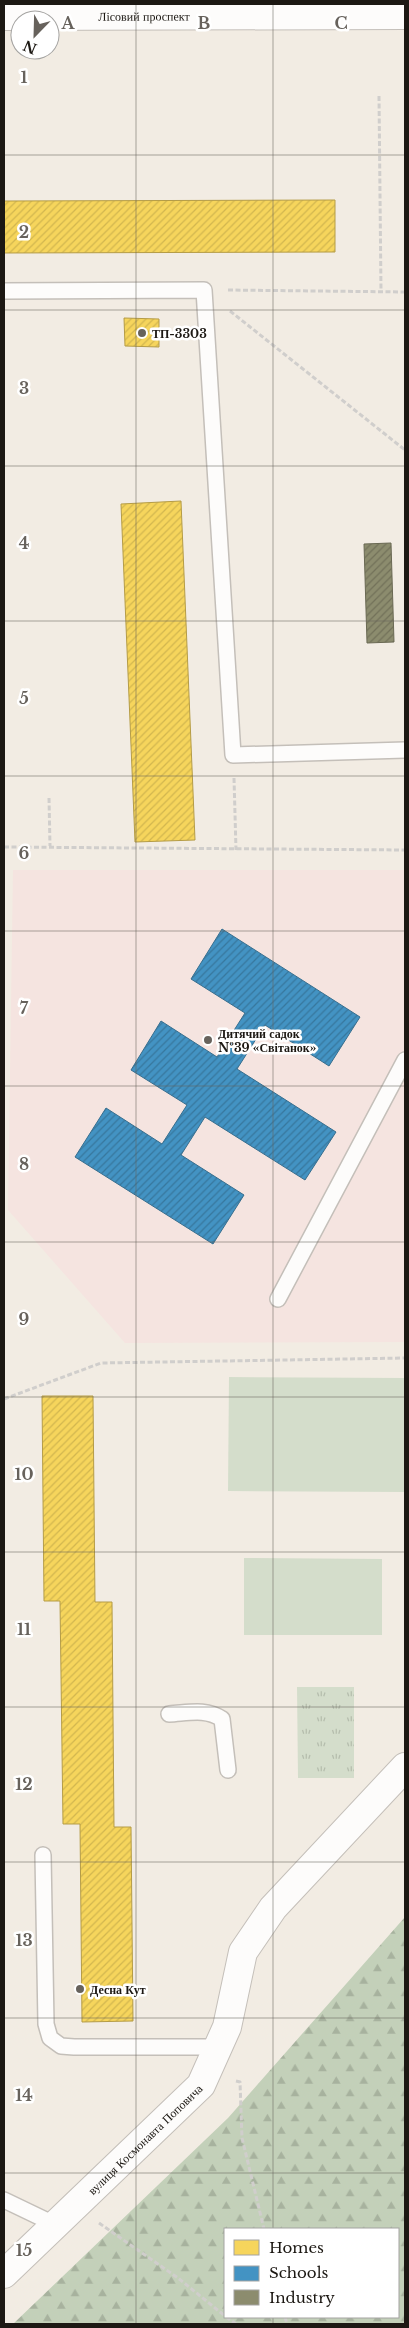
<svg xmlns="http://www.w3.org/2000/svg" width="409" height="2328" font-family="'Libre Baskerville',serif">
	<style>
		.education { fill: #f5e4e0 }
		.green { fill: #d4ddcb }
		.forest { fill: url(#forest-firs); fill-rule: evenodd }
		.park { fill: url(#park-tufts) }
		.homes { fill: url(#homes-hatch); stroke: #b59c46 }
		.schools { fill: url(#schools-hatch); stroke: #376e8e }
		.industry { fill: url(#industry-hatch); stroke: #6a6953 }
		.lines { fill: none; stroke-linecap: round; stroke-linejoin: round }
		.lane-casing { stroke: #c4bfb9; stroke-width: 18 }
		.street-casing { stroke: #c4bfb9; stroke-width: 30 }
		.secondary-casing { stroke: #c4bfb9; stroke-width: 30 }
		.path { stroke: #d0cecc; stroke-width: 3; stroke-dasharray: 5 2.5; stroke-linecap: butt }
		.lane { stroke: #fdfcfb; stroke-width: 15 }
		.street { stroke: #fdfcfb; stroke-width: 28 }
		.secondary { stroke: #fdfcfb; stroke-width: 28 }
		.grid { fill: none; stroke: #67625c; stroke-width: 1; stroke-opacity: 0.55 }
		.poi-dot { fill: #67625c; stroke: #fff; stroke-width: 2 }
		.labels { text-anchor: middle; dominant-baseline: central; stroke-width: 5; stroke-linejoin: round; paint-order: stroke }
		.street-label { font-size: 12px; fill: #1c1813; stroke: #fff }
		.poi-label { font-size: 12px; font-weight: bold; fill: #1c1813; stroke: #fff; text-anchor: start }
		.grid-label { font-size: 16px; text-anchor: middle; font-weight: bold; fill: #67625c; stroke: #fff; stroke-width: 5; stroke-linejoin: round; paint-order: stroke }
	</style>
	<defs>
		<pattern id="forest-firs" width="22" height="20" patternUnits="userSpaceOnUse" patternTransform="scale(1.25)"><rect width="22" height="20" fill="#c3d0b9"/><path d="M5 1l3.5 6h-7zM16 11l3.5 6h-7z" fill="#a7b29e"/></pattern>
		<pattern id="park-tufts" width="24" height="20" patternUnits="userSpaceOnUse" patternTransform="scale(1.25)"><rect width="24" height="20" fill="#d4ddcb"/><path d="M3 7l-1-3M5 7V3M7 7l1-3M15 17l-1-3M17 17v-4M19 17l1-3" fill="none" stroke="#b5bdad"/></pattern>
		<pattern id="homes-hatch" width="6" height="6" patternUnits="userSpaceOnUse" patternTransform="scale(1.25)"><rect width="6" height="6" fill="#f6d55c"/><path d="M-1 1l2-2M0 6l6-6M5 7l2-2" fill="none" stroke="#d2b64f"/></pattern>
		<pattern id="schools-hatch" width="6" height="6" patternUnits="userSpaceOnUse" patternTransform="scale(1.25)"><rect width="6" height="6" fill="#4393c3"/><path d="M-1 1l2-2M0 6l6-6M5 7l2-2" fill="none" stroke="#37779d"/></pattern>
		<pattern id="industry-hatch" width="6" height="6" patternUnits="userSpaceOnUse" patternTransform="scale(1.25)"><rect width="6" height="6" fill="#8c8c6e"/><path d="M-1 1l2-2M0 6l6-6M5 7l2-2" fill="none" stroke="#727159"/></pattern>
	</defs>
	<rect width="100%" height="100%" fill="#f2ece3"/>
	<!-- education -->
	<path class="education" d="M13,870H405V1342L125,1343L8,1210Z"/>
	<!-- green -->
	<g class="green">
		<path d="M229,1377L405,1378V1492L228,1491Z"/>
		<path d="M244,1558L382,1559V1635H244Z"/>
	</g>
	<!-- forest -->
	<path class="forest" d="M405,1917V2324H13L228,2118ZM225,2229H398V2317H225Z"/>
	<!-- park -->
	<path class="park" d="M297,1687H354V1778H298Z"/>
	<!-- homes -->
	<g class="homes">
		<path d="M335,200V252L4,253V201Z"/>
		<path d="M124,318L159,319V347L125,346Z"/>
		<path d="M181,501L195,840L135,842L121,504Z"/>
		<path d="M42,1396H93L95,1602H112L114,1827H131L133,2021L82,2022L80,1824H63L60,1601H44Z"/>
	</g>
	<!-- schools -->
	<path class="schools" d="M222,929L360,1017L329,1066L265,1025L237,1069L336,1132L305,1180L205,1117L181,1155L244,1195L213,1244L75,1157L106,1108L162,1144L187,1105L131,1070L161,1021L217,1057L245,1013L191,979Z"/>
	<!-- industry -->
	<path class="industry" d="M391,543L394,642L367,643L364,544Z"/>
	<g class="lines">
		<!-- lane casing -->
		<g class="lane-casing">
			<g id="lane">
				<path d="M4,291L204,290L233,755L405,750"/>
				<path d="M278,1299L405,1060"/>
				<path d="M169,1714C188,1713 206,1708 222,1719L228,1770"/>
				<path d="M43,1855L46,2024L50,2038L61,2046L74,2047H218"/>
				<path d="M4,2200L54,2224"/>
			</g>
		</g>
		<!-- street casing -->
		<g class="street-casing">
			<g id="street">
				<path id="s1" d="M4,2274L201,2085L227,2027L243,1952L273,1908L405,1767"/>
			</g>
		</g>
		<!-- secondary casing -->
		<g class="secondary-casing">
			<g id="secondary">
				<path id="s2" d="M4,16L405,15"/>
			</g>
		</g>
		<!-- path -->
		<g class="path">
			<path d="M379,96L381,292"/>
			<path d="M228,290L405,292"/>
			<path d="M230,311L405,450"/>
			<path d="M234,778L236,850"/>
			<path d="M49,798L50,846"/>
			<path d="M4,847L405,850"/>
			<path d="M4,1399L101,1363L405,1358"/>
			<path d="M236,2081L240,2082L242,2138L264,2229"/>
			<path d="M99,2223L178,2278L225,2316"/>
			<path d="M226,2317L236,2324"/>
			<path d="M285,2317L287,2324"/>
		</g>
		<!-- lane -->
		<use href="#lane" class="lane"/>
		<!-- street -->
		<use href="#street" class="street"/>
		<!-- secondary -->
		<use href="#secondary" class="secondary"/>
	</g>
	<!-- grid -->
	<path class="grid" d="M136,4V2324M273,4V2229M4,155H405M4,310H405M4,466H405M4,621H405M4,776H405M4,931H405M4,1086H405M4,1242H405M4,1397H405M4,1552H405M4,1707H405M4,1862H405M4,2018H405M4,2173H405M273,2317V2324"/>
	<!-- markers -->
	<g class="poi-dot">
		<circle cx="142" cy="333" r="5"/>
		<circle cx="208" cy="1040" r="5"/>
		<circle cx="80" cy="1989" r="5"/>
	</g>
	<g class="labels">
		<!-- street labels -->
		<g class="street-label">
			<text stroke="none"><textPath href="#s2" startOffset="140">Лісовий проспект</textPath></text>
			<text stroke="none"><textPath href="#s1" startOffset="195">вулиця Космонавта Поповича</textPath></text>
		</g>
		<!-- poi labels -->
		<g class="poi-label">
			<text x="152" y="333">ТП-3303</text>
			<text x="218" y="1033">Дитячий садок<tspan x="218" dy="14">№39 «Світанок»</tspan></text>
			<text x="90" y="1989">Десна Кут</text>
		</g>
	</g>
	<g class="grid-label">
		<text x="68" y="29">A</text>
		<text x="204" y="29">B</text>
		<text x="341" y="29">C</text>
		<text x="24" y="83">1</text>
		<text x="24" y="238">2</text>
		<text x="24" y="394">3</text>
		<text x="24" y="549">4</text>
		<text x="24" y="704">5</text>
		<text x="24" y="859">6</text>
		<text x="24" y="1014">7</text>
		<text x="24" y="1170">8</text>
		<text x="24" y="1325">9</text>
		<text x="24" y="1480">10</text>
		<text x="24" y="1635">11</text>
		<text x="24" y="1790">12</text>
		<text x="24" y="1946">13</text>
		<text x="24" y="2101">14</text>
		<text x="24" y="2256">15</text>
	</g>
	<!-- border -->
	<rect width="409" height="2328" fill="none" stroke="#1c1813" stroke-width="10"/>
	<!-- legend -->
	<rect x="224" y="2228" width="175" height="90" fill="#ffffff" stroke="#a4a3a1"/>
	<rect x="234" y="2240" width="25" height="15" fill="#f6d55c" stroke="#a4a3a1"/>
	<text x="269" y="2253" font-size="15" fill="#1c1813">Homes</text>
	<rect x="234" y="2266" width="25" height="15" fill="#4393c3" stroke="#a4a3a1"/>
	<text x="269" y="2278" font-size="15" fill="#1c1813">Schools</text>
	<rect x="234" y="2290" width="25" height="15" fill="#8c8c6e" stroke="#a4a3a1"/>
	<text x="269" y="2303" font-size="15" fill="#1c1813">Industry</text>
	<!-- north arrow -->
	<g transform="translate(35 35) rotate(203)"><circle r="24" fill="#ffffff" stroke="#a4a3a1"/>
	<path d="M0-4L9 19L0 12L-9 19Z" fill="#67625c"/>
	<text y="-8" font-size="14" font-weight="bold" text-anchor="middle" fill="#1c1813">N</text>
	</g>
</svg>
